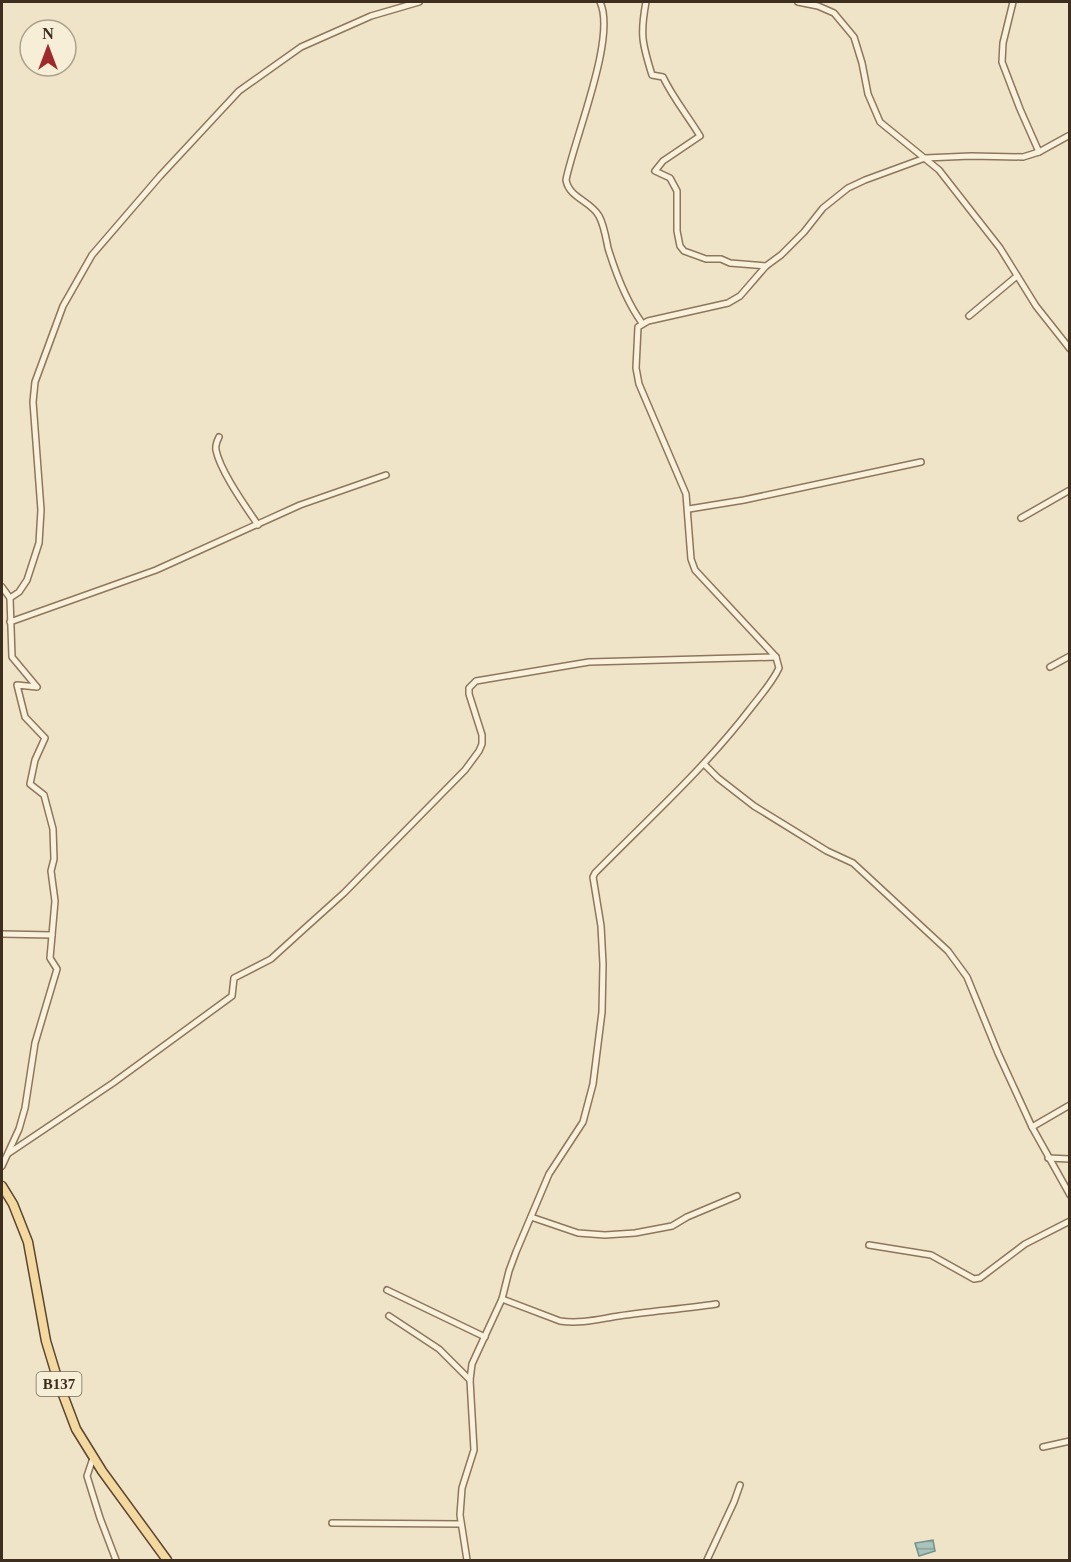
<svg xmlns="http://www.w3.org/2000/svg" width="1071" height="1562" font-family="Georgia,serif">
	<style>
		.water { fill: url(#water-rules); stroke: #6f938a; stroke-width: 1.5 }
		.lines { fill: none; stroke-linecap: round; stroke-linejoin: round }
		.minor-casing { stroke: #8d765c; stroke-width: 8 }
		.primary-casing { stroke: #5b4430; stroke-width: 11 }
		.minor { stroke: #faf1dc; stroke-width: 5 }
		.primary { stroke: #f3d9a0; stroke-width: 8 }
		.labels { text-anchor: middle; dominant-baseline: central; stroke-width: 5; stroke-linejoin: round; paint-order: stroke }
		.shield { fill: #f7eed8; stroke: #756857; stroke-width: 1.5 }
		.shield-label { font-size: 15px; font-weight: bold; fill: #3d2e20 }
	</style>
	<defs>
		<pattern id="water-rules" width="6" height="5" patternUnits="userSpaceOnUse" patternTransform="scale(1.5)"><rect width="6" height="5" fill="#a9c4bc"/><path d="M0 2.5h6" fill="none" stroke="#8ba098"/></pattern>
	</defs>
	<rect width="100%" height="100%" fill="#f0e4c8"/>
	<!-- water -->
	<path class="water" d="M933,1540L935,1551L919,1556L915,1543Z"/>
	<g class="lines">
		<!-- minor casing -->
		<g class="minor-casing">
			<g id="minor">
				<path d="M600,2C617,37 574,139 566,180C569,198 591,201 599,216C604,225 606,238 608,248C616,274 626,301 642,323"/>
				<path d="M646,2C640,34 642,43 652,75L663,77C673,98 688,116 700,136L663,161L655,171L670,178L677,191V231L680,246L684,251L706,259H721L730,263L766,266"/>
				<path d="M798,2L818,6L834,13L854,37L862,63L868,94L880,122L939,170L1000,248L1036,306L1070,349"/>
				<path d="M1013,2L1003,43L1002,62L1020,109L1039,152"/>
				<path d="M969,316L1017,276"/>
				<path d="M219,437C217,441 215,445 216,450C220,471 246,507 258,525"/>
				<path d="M689,509L744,500L921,462"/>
				<path d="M1021,518L1070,490"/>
				<path d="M2,587L10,598L12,657L37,687L17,685L25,717L45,738L35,760L30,784L44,795L53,829L54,859L51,871L55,901L50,958L57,969L35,1043L25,1108L19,1129L2,1166"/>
				<path d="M10,598L19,592L27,580L39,543L41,510L33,402L35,382L63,306L92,255L160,176L239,91L301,47L371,16L419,2"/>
				<path d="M10,622L156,570L300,505L386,475"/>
				<path d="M1050,667L1070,656"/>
				<path d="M705,765L718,778L754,806L827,851L853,863L948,951L967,977L998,1053L1032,1127L1070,1195"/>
				<path d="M2,934L52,935"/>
				<path d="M1032,1127L1070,1105"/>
				<path d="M9,1153L113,1083L232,996L234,978L271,959L304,929L344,893L465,770L479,751L482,744V735L469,694V688L476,681L589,662L776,657"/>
				<path d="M1048,1158L1070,1159"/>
				<path d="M531,1217L578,1233L605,1235L635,1233L672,1226L687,1217L737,1196"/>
				<path d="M869,1245L931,1255L974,1279L980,1278L1025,1244L1070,1221"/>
				<path d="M387,1290L485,1337"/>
				<path d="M502,1299L560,1321C581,1324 599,1319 619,1316C651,1311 684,1309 716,1304"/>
				<path d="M389,1316L439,1349L470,1380"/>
				<path d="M1043,1447L1070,1441"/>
				<path d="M93,1458L87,1476L100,1518L116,1560"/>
				<path d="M332,1523L461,1524"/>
				<path d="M467,1560L460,1515L462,1488L474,1450L470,1380L472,1364L502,1299L509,1271L516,1252L549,1174L583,1122L593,1084L602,1012L603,964L601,926L593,877L595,873C648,819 704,769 750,709C760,696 772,683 779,668L776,657L695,570L691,559L686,494L639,384L636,368L638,327L648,321L728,303L740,296L766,266L781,255L804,232L823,208L848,188L865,180L925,158L971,156L1023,157L1039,152L1070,135"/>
				<path d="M707,1560L734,1502L740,1485"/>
			</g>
		</g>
		<!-- primary casing -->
		<g class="primary-casing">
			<path id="primary" d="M2,1186L13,1204L28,1242L46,1341L59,1384L76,1429L102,1471L167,1560"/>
		</g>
		<!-- minor -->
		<use href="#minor" class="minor"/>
		<!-- primary -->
		<use href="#primary" class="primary"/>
	</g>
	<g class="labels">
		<!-- shield labels -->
		<rect class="shield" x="36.5" y="1372" width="45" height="24" rx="4.5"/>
		<g class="shield-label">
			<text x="59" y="1384">B137</text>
		</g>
	</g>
	<!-- border -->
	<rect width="1071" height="1562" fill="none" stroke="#3d2e20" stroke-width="6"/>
	<!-- north arrow -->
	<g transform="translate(48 48)"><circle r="28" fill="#f7eed8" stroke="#ada18e" stroke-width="1.5"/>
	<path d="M0-4.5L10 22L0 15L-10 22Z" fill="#9e2a2b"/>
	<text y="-9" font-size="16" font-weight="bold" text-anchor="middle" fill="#3d2e20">N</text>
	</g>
</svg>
